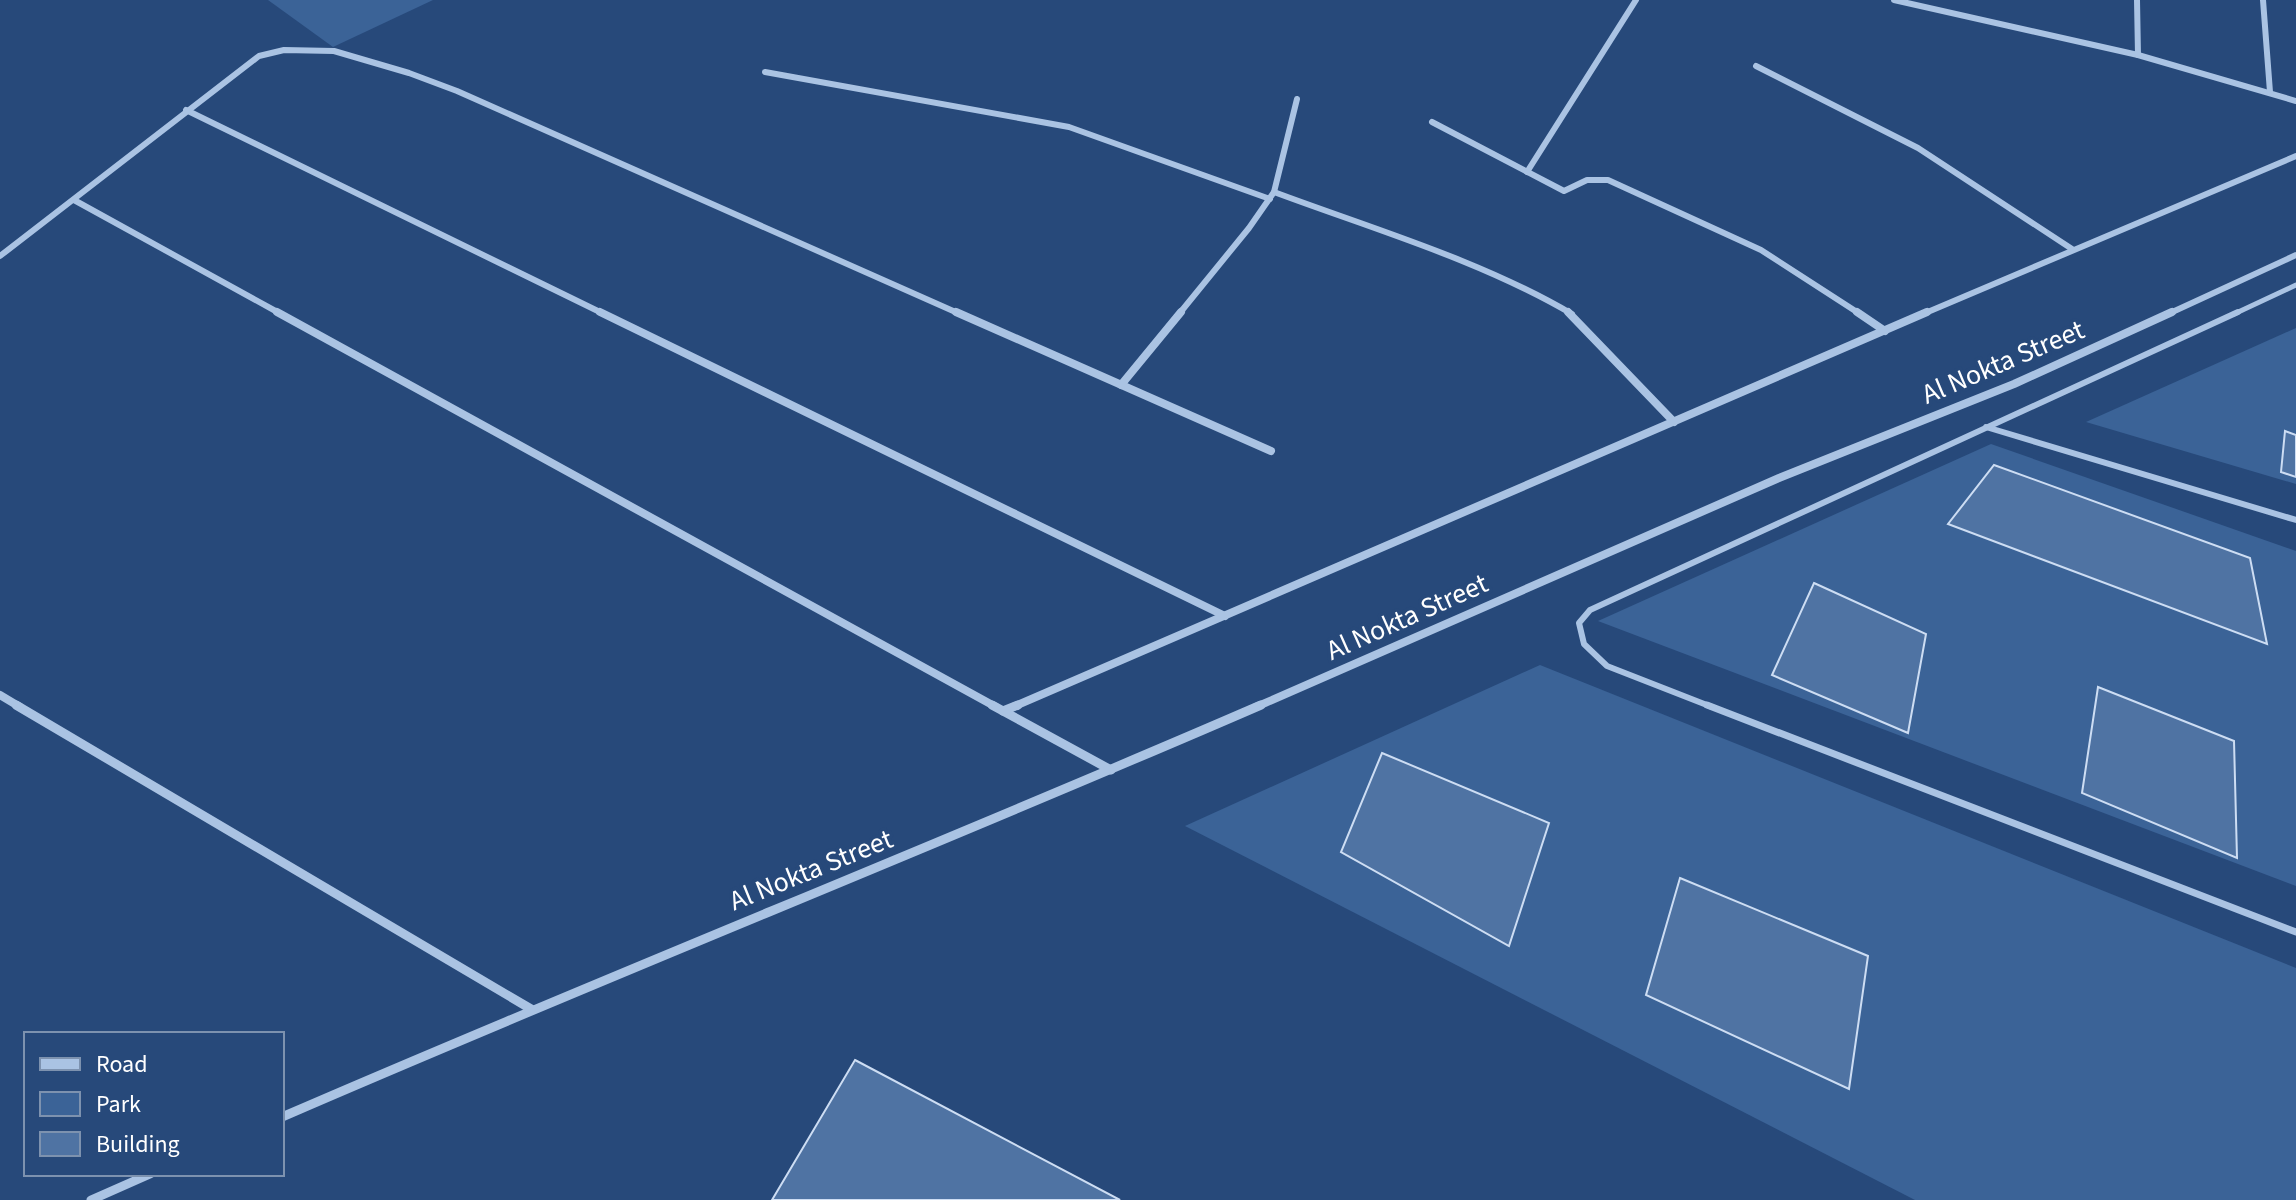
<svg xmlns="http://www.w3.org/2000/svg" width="2296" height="1200" font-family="'Source Sans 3',sans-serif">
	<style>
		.green { fill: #3b6397 }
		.building { fill: #4f73a3; stroke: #cdddf3; stroke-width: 2 }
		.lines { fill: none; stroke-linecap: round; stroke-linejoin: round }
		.service-far2 { stroke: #aac3e3; stroke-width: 5 }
		.service-far1 { stroke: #aac3e3; stroke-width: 6 }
		.service { stroke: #aac3e3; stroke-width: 7 }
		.minor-far2 { stroke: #aac3e3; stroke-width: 6 }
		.minor-far1 { stroke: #aac3e3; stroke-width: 8 }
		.minor { stroke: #aac3e3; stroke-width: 9 }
		.labels { text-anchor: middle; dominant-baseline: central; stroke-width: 7; stroke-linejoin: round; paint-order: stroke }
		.street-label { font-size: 28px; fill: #fff; stroke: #27497a }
	</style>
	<rect width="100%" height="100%" fill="#27497a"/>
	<!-- green -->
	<g class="green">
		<path d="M268,0H433L333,47Z"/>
		<path d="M2296,328V484L2086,422Z"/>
		<path d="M1991,444L2296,551V886L1598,621Z"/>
		<path d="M1540,665L2296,968V1200H1915L1185,826Z"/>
	</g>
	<!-- building -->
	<g class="building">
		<path d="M2285,431L2296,435V477L2281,472Z"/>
		<path d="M1994,465L2250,558L2267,644L1948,524Z"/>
		<path d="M1814,583L1926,634L1908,733L1772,675Z"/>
		<path d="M2098,687L2234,741L2237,858L2082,793Z"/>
		<path d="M1382,753L1549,823L1509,946L1341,852Z"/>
		<path d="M1680,878L1868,956L1849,1089L1646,995Z"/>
		<path d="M855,1060L1120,1200H772Z"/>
	</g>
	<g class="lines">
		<!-- service-far2 -->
		<path class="service-far2" d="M2234,314L2296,285"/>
		<!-- service-far1 -->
		<g class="service-far1">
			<path d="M1986,427L2296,520"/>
			<path d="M1712,707L1607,666L1584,644L1579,623L1590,610L2238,312"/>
		</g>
		<!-- service -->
		<path class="service" d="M1707,705L2296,932"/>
		<!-- minor-far2 -->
		<g class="minor-far2">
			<path d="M1894,0L2138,55L2296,101"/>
			<path d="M2137,0L2138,55"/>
			<path d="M2263,0L2270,92"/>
			<path d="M1756,66L1918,148L2072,249"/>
			<path d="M765,72L1069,127L1270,199"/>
			<path d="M186,110L604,314"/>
			<path d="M1432,122L1564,191L1587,180H1608L1761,250L1860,314"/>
			<path d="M1527,172L1636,0"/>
			<path d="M1274,192C1373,229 1480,260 1572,314"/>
			<path d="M74,200L281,314"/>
			<path d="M0,256L259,56L284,50L334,51L409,73L457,91L960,314"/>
			<path d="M1179,314L1249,228L1274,192L1297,99"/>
			<path d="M1923,314L2296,156"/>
			<path d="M2168,314L2296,255"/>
		</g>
		<!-- minor-far1 -->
		<g class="minor-far1">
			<path d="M277,312L996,707"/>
			<path d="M600,312L1225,616"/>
			<path d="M956,312L1271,451"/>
			<path d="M1568,312L1674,422"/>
			<path d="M1857,312L1885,331"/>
			<path d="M1121,385L1181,312"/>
			<path d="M0,695L20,707"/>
			<path d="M1013,707L1927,312"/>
			<path d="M1256,707L1779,478L2014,384L2172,312"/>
		</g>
		<!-- minor -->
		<g class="minor">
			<path d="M16,705L531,1009"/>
			<path d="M992,705L1111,770"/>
			<path d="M1003,711L1018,705"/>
			<path d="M282,1117C607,976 936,846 1261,705"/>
			<path d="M91,1200L150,1174"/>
		</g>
	</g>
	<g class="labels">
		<!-- street labels -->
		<g class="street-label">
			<text transform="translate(2003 362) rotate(-23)">Al Nokta Street</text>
			<text transform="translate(1407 617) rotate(-24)">Al Nokta Street</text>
			<text transform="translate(811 870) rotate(-22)">Al Nokta Street</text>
		</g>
	</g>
	<!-- legend -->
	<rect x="24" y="1032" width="260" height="144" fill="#27497a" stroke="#7d92af" stroke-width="2"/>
	<rect x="40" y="1058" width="40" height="12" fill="#aac3e3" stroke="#7d92af" stroke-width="2"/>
	<text x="96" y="1072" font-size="24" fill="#ffffff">Road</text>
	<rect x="40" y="1092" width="40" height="24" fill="#3b6397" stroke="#7d92af" stroke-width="2"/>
	<text x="96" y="1112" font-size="24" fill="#ffffff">Park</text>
	<rect x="40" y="1132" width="40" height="24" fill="#4f73a3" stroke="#7d92af" stroke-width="2"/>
	<text x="96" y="1152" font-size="24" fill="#ffffff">Building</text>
</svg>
